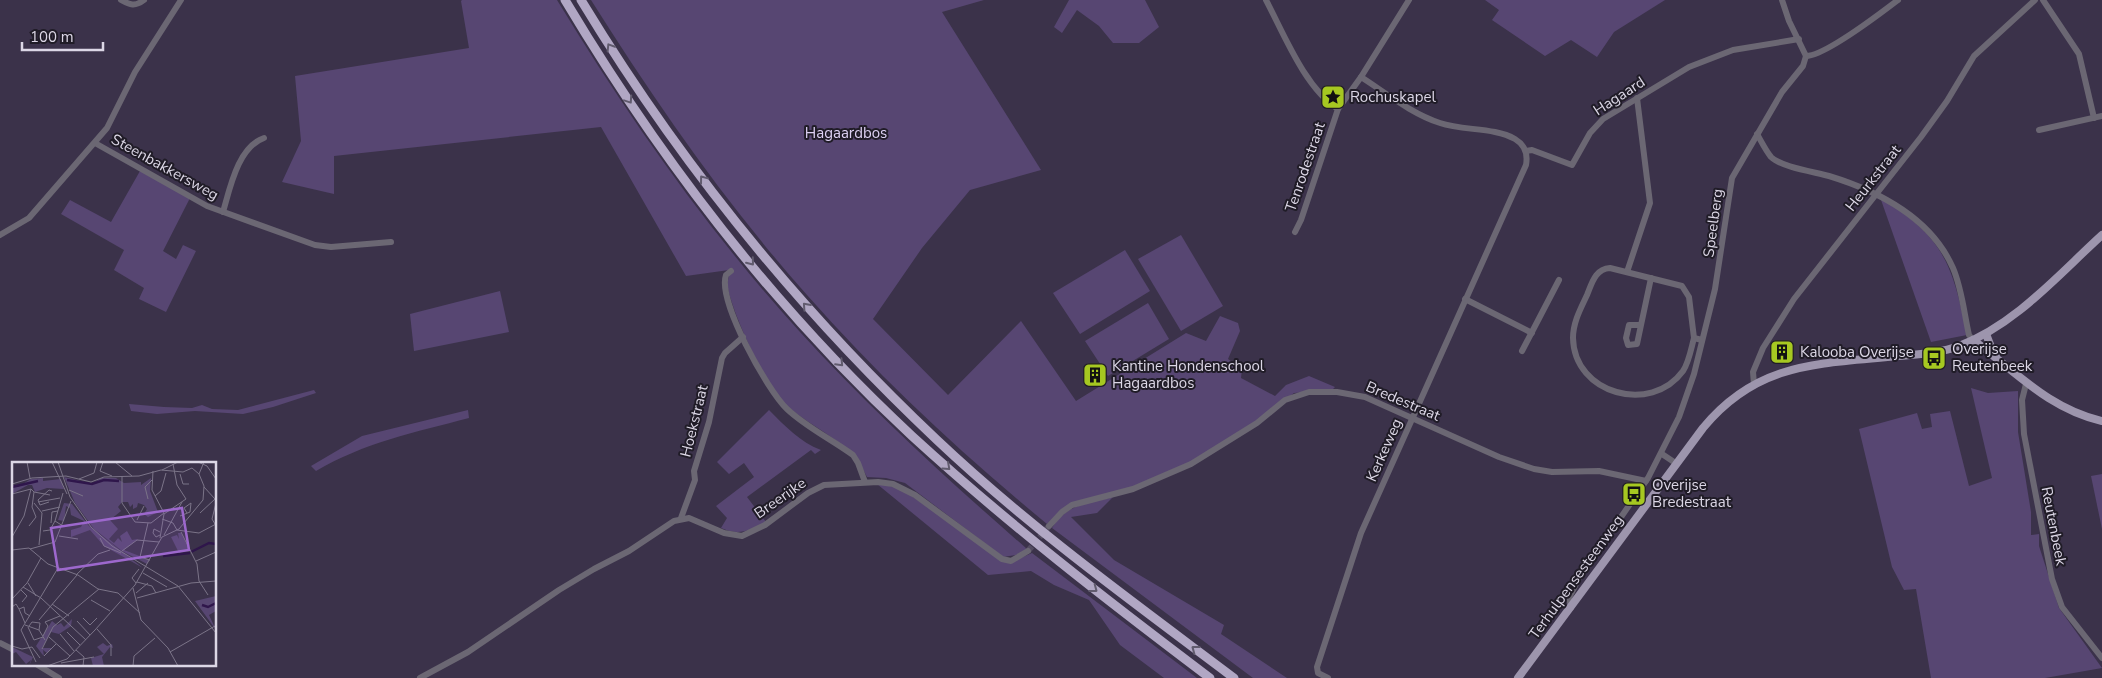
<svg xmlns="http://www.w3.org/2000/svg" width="2102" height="678" font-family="'Nunito Sans',sans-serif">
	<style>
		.green { fill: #574672 }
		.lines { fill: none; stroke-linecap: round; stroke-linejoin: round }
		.minor-tunnel { stroke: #534b61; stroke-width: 6; stroke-dasharray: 6 3; stroke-linecap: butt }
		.minor { stroke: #6b6773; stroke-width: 6 }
		.major { stroke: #9d95ad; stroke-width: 8 }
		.highway { stroke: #b1a7c4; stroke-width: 9 }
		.oneway { stroke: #615b6e }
		.labels { text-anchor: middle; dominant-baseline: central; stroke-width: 4; stroke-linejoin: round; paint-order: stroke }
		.street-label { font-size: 15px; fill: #dcd7e6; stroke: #201c27 }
		.poi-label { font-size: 15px; fill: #dcd7e6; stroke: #201c27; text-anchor: start }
		.park-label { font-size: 15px; fill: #ded1f4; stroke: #201c27 }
		.inset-river { fill: none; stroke: #2f164b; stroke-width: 2.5 }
		.inset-road { fill: none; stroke: #7b7488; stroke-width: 1 }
		.view { fill: #9d68cd; fill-opacity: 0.15; stroke: #9d68cd; stroke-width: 2.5 }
		.inset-edge { fill: none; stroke: #dcd7e6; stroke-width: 2.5 }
	</style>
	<rect width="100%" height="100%" fill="#3b324a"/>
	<!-- green -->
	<g class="green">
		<path d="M462,0H557C628,117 708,231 800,332C871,410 948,480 1027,549L1016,555L1003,557L905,483L886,478L867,477C851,441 814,430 786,405C765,386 734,316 728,289C726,282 730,277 729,270L686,276L601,127L334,156V194L282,182L301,141L295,76L469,48L461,1Z"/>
		<path d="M591,0H984L942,12L1041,170L970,190L922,248L873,319L948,395L1021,321L1076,401L1186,333L1206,341L1220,316L1238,323L1240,331L1228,359L1242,369L1241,378L1275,396L1286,385L1309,376L1335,387L1332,390L1294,393L1257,421L1190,462L1132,487L1083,500L1047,524C962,454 880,378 807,295C726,204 656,103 591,0Z"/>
		<path d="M1069,0H1145L1159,27L1139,43H1113L1099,26L1077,10L1062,33L1054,27Z"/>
		<path d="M1485,0H1665L1614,32L1597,57L1571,40L1545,56L1492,20L1499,10Z"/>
		<path d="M140,171L190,198L163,251L176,259L183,245L196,251L166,312L139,299L144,288L114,270L124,250L61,214L70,200L111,222Z"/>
		<path d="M1880,197C1944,238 1952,263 1967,335L1931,342Z"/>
		<path d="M1181,235L1223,306L1181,331L1138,259Z"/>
		<path d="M1125,250L1150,291L1080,334L1053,293Z"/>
		<path d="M500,291L509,332L414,351L410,314Z"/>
		<path d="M1148,303L1169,339L1108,376L1085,341Z"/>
		<path d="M1971,388L1988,393L2018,391V432L2031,512V535L2039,534V546L2059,608L2102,668L2045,678H1931L1916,589L1904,590L1892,567L1859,429L1917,413L1922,429L1932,427L1930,414L1950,411L1969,486L1992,478Z"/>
		<path d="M314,390L316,393L273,407L243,414L195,411L157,414L131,411L129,404L164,407L192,408L202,405L212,409L238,410Z"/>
		<path d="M468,410L469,418C416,432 363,443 316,471L311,466L362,436Z"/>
		<path d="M769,410C785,426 800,442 821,450L815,454L811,450L747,497L766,522C749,531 739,536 721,528L727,518L716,506L754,477L744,463L729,474L717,462Z"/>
		<path d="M2102,474V529L2091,476Z"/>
		<path d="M877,484L895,487L910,495L1009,563L1032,553L1197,678H1164L1120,645L1089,600L1054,585L1031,571L988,575Z"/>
		<path d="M1113,497L1097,513L1071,517L1114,560L1224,625L1221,634L1287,678H1253L1052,528C1066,504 1089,503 1113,497Z"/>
	</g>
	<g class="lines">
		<!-- minor-tunnel -->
		<path class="minor-tunnel" d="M1028,551L1049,526"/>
		<!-- minor -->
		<g class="minor">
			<path d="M121,0C130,5 135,7 144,0"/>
			<path d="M1266,0C1284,34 1305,88 1338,109"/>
			<path d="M1782,0L1789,21L1806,56"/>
			<path d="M2043,0L2079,54L2094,118"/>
			<path d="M1806,56C1825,56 1881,13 1898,0"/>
			<path d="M1361,77L1409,0"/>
			<path d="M2039,130L2102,116"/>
			<path d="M1757,134C1761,141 1766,151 1771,157C1781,167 1815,172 1829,176C1878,191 1931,218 1953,268C1962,289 1964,313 1969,335L1973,340"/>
			<path d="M95,143L207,206L315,245L331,247L391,242"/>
			<path d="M1526,151L1532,150L1572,165L1590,133L1603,119L1689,67L1733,50L1799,39"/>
			<path d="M223,212C230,188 238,147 264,138"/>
			<path d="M1295,232L1301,220L1338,109L1361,77C1386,93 1412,114 1440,123C1463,131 1494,127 1515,139C1525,145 1528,154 1526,165L1361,533L1317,667L1318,673L1328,678"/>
			<path d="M0,235L29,218L107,128L135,72L181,0"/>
			<path d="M731,271L726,275C717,300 767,390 787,409C806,427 831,439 853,455L858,463L865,482"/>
			<path d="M1627,272L1650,203L1637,98"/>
			<path d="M1465,299L1532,333"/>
			<path d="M1641,325H1629L1626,338L1628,345L1637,344L1651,278"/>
			<path d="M1694,338C1691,349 1689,362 1683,371C1651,415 1574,394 1573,338C1573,322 1581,308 1587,295C1592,283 1595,269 1610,268L1682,286L1689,297L1694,338L1702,340"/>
			<path d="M1522,351L1559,280"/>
			<path d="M1754,384L1753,372L1763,348L1794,299L1921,137L1947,101L1974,56L2035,0"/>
			<path d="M2026,384L2022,400L2024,434L2052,579L2062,607L2102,658"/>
			<path d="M1662,454L1677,464"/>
			<path d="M681,518L695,480L694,471L709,422L722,358L725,353L743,337"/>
			<path d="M1049,526L1062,512L1072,505L1133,489L1191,464L1257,423L1285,400L1309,392H1337L1365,397L1499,457L1534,469L1552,472L1599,471L1646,481"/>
			<path d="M1571,608L1569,598L1579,578L1648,478L1679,417L1694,374L1715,289L1732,178L1782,92L1803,66L1806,56"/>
			<path d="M0,643L14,650"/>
			<path d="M36,664L59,678"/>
			<path d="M420,678L468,652L559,590L594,569L629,551L674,521L689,518L724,533L742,536L765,525L808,493L824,485L878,482L893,484L915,495L1002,559L1011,561L1028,551"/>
		</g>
		<!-- major -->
		<g class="major">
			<path d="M1986,334L1991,347L1996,354"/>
			<path d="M1973,340C2015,371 2049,409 2102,421"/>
			<path d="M1518,678L1703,428C1758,361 1820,364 1899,356C1919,354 1940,353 1959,346C2015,325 2058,275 2102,235"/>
		</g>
		<!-- highway -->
		<g class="highway">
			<path d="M565,0C660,159 776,310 912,436C1007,523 1108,601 1210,678"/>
			<path d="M581,0C679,162 799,310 937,440C1029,527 1133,602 1234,678"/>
		</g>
	</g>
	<!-- one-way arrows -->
	<defs><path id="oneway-chevron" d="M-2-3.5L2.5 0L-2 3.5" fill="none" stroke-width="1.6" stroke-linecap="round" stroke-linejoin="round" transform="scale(1.25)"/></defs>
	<g class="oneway">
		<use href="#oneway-chevron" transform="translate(610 47) rotate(-122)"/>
		<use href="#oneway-chevron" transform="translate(629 100) rotate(56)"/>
		<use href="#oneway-chevron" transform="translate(703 179) rotate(-127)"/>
		<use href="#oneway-chevron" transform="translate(751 262) rotate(51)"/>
		<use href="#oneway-chevron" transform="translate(806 306) rotate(-132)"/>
		<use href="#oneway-chevron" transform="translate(840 363) rotate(46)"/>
		<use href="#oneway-chevron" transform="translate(947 467) rotate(42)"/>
		<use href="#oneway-chevron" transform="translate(1094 589) rotate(37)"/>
		<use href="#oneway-chevron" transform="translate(1195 649) rotate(-143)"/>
	</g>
	<!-- icons -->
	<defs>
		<g id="sight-square" transform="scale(1.25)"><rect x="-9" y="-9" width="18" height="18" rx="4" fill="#a6c821" stroke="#201c27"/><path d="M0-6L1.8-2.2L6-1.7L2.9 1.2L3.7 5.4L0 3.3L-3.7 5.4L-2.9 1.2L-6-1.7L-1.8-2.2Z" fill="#111"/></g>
		<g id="building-square" transform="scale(1.25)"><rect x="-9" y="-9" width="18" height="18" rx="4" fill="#a6c821" stroke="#201c27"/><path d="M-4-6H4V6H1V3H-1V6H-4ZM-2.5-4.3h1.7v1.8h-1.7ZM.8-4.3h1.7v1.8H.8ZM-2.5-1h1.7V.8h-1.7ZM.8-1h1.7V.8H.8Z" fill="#111"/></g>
		<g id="bus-square" transform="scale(1.25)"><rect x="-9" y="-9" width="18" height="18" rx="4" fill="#a6c821" stroke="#201c27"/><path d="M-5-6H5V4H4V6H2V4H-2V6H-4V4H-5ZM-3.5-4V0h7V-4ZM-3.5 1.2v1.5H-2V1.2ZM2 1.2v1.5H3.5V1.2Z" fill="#111"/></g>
	</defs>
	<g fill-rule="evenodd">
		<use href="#sight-square" x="1333" y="97"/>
		<use href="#building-square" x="1782" y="352"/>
		<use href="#bus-square" x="1934" y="358"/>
		<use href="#building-square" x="1095" y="375"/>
		<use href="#bus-square" x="1634" y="494"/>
	</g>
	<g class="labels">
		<!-- street labels -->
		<g class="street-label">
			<text transform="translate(1619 96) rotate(-33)">Hagaard</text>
			<text transform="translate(165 167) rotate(29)">Steenbakkersweg</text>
			<text transform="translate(1305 167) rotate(-71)">Tenrodestraat</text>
			<text transform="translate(1873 178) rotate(-52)">Heurkstraat</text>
			<text transform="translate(1713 223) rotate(-82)">Speelberg</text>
			<text transform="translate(1403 401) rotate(23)">Bredestraat</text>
			<text transform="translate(694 421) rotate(-76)">Hoekstraat</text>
			<text transform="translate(1384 450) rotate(-66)">Kerkeweg</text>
			<text transform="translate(780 498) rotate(-35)">Breerijke</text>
			<text transform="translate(2054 526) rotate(79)">Reutenbeek</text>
			<text transform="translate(1576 577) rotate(-54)">Terhulpensesteenweg</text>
		</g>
		<!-- poi labels -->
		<g class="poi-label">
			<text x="1350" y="97">Rochuskapel</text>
			<text x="1952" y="349">Overijse<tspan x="1952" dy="17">Reutenbeek</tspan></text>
			<text x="1800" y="352">Kalooba Overijse</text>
			<text x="1112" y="366">Kantine Hondenschool<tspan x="1112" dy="17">Hagaardbos</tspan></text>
			<text x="1652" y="485">Overijse<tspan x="1652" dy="17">Bredestraat</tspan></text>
		</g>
		<!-- park labels -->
		<g class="park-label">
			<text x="846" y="133">Hagaardbos</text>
		</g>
	</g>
	<!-- overview -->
	<g transform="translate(12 462)">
		<rect width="204" height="204" fill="#3b324a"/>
		<path d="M52,15L80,22L89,16H104L112,21L129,20V23L139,16L138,29L146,50L136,55L132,52L135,47L132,43L126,41L125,45L121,47V42L118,45L116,40H110L106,45L109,49L98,58L106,67L97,77L102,81L106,76L110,80L108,74L115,69L120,78L126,77L112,88L138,98L135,102L110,89L82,67L63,41ZM31,16V19L49,17L52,27L35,26L23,30L20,23H16L0,32V23L6,25L19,17ZM52,41L60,42L77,64L131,106L92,84L78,68L59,75V68L69,65L72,59L59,53L58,46L54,44L52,59L46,58ZM166,71H169L177,87L167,91L159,75L165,73L167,77ZM204,134V149L197,153L204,168L183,139ZM60,157L59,164L47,172L39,170L30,186H40L35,191L31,188L32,194L30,192L24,184L40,159L45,163L49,161L52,165ZM91,181L95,184L100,182L101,186L98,185L90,195L92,204H81L79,196L92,192L85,185ZM0,185L21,195L17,204L19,198L14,202L4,190L0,192Z" fill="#574672"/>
		<path class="inset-river" d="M55,18L80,22L92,18L107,19M0,25L26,19M179,90L197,81L204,82M151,94L178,91M190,143L196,145L204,141"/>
		<path class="inset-road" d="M15,0L18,16M40,0L55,32M46,0L58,35L79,65L100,84L166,124L204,171M91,0L88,9L100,14M103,0L120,14M186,0L195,4L204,17M150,8L166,0M141,9L140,28L152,51M168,12L171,22H177M110,14V41L123,60L139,61L152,51M67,17L82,11L85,0M0,22L20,16L54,14L79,20L92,15L127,14L149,8L171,10L180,6L187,12M192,25L203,37M57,28L71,34M22,30L38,33M0,32L19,27L22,30M143,34L149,29L154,11M136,37L133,25L140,18M26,40L48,36M37,40L28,43L26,38L37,28L40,29M22,41L30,51L27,83M30,49L48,45M188,51L203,37M168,54L178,50L179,41L172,46L175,51M150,57L161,61L165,68M125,58L132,44M39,61L40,50L46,49M136,61L128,95L138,98M203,62L200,57L204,41M17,64L24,55L20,45L22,30M51,64L43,59L51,31M165,68L187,71L204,62M31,69L38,68L43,59M169,70L185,102L187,119L196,133M148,73L144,75L141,71L142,67L148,70M152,73L170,40M47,74L66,77M0,75L12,54L19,27M88,76L92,84L109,91M148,76L152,52L174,37L165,23L161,2M18,87L43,80L59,39M0,88L17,86L36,102L66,113L86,127L106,131L128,151M110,89L125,78L147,80M184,99L204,90M131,111L155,125M64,113L86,92L98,88M125,120L140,124L144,131M16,121L24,134M124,121L120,116L127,107M11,125L29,136L74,178M121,126L129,158L156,186L166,204M9,128L15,134L10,140M124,131L136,121M125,136L179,121L204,119M0,137L15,121L29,96M79,138L98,149M40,142L57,154M0,145L4,142L7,147L12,145L13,151L18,154M7,147L13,161M71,156L78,163L85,156M27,158L65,113M65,159L78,173M13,163L27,168L33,178M17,164L20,160L28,161L27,168M16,165L22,178L31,175M85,167L99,183V194M55,170L68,183M48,172L62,189M31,174L36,164L33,160L48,154M37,175L58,194M0,184L10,187L20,185L28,196M30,187L41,165L87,127M64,188L72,195L71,204M158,190L203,164M32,194L44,182M24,200L9,168L46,106M49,201L82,195M35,204L55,197L83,168L123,123L150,75L167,67L191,38L192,24L187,12L192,0M121,204L122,194L143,176"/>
		<path class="view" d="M170,46L177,88L46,108L39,66Z"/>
		<rect width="204" height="204" class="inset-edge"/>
	</g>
	<!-- scale -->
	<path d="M22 42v8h81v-8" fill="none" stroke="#dcd7e6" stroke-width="2.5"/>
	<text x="30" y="42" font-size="15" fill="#dcd7e6" stroke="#201c27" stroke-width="4" paint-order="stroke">100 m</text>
</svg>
